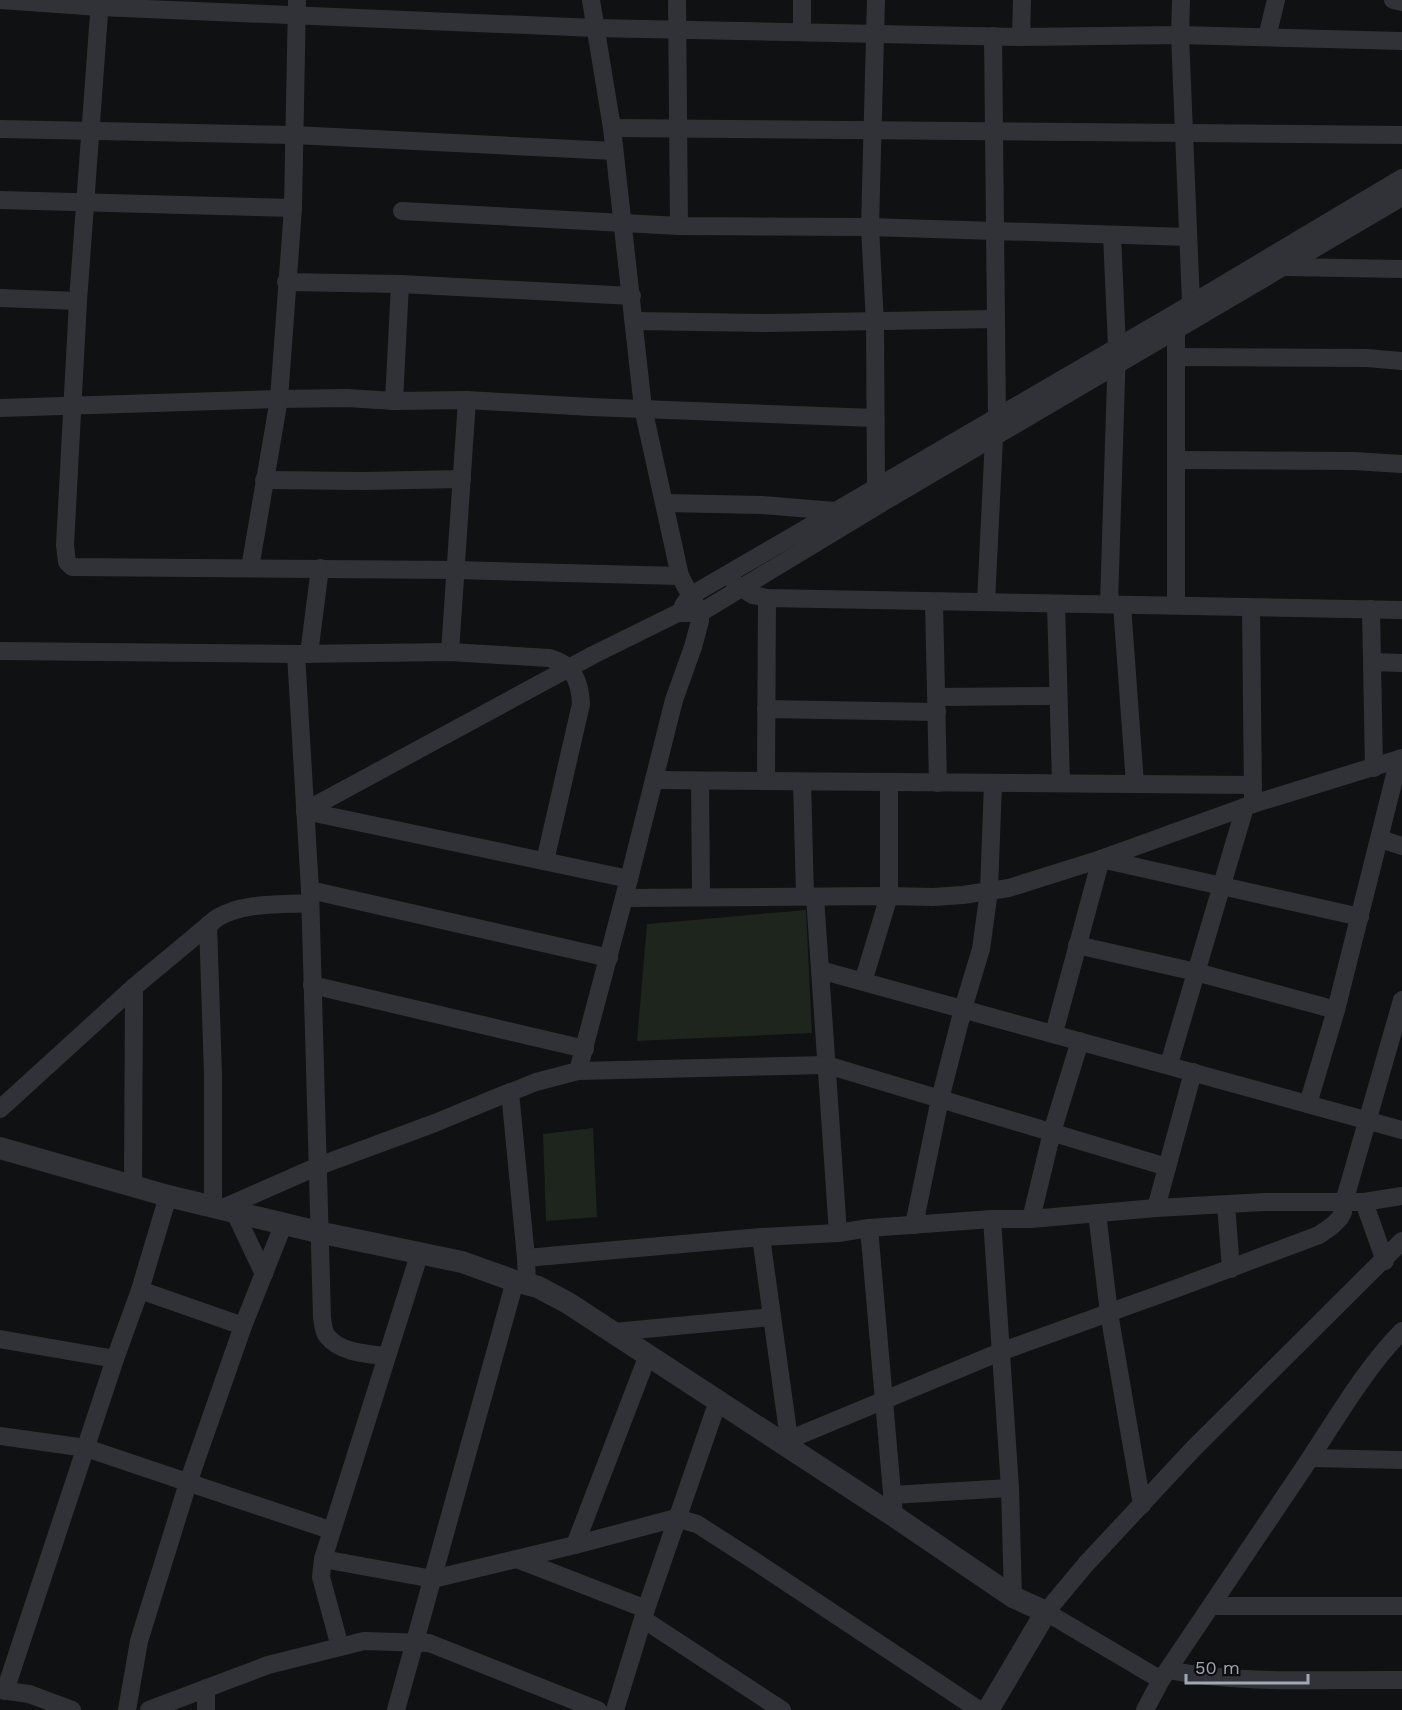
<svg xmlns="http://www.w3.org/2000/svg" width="1402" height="1710" font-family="'Work Sans',sans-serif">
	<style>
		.green { fill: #1d251d }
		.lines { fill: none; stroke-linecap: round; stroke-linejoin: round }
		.minor { stroke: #313237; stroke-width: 18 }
		.tertiary { stroke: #313237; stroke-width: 22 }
	</style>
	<rect width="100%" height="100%" fill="#101112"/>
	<!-- green -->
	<g class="green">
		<path d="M806,910L812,1033L637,1041L647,924Z"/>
		<path d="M593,1128L597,1217L546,1221L543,1134Z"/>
	</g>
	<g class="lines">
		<!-- minor -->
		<g class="minor">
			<path d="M0,0L100,7L595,28L1021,37L1180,35L1402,41"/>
			<path d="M100,0L78,301L65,545L67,562L72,567L456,570L680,576"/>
			<path d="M677,0L679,226"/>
			<path d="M1181,0L1180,35L1191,303"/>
			<path d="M1393,0L1402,2"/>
			<path d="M802,32V0"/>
			<path d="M1021,37L1022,0"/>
			<path d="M1267,37L1276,0"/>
			<path d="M612,128L1402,135"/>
			<path d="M0,129L294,135L614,151"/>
			<path d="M0,200L293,208"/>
			<path d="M402,211L679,226L870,227L1188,237"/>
			<path d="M1287,267L1402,269"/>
			<path d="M286,282L400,284L632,296"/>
			<path d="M0,298L78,301"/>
			<path d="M634,321L768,323L996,319"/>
			<path d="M1176,357L1367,358L1402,361"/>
			<path d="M394,401L400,284"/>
			<path d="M0,408L279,399L347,398L394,401L467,400L591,407L874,418"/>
			<path d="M1176,460L1354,461L1402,464"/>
			<path d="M264,480L364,481L462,479"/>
			<path d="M876,488L875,323L870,227L876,0"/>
			<path d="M665,503L762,505L835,511"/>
			<path d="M250,568L279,399L293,208L297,0"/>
			<path d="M735,584L753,595L767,598L1402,610"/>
			<path d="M934,602L938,783"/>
			<path d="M986,602L994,438L997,418L993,36"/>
			<path d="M1056,604L1061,783"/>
			<path d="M1109,604L1117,347L1112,235"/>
			<path d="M1122,605L1135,784"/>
			<path d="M1176,605V331"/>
			<path d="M683,606L690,596L1169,317L1402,178"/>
			<path d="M1251,607L1253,797"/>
			<path d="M1371,609L1374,768"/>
			<path d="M0,651L296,654L450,652L549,658C573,664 580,681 581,704L545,861"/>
			<path d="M450,652L467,400"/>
			<path d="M296,654L310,890L322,1317C323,1323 323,1331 327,1336C340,1353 368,1354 386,1356"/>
			<path d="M309,654L320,568"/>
			<path d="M1372,662L1402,663"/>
			<path d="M937,697L1058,696"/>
			<path d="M766,709L937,712"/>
			<path d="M654,780L1253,785"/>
			<path d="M700,781L701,897"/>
			<path d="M766,781L767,598"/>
			<path d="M802,782L805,896"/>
			<path d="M305,811L593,655L678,613H700L885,501L1402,197"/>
			<path d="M305,811L629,879"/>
			<path d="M1380,839L1402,846"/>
			<path d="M310,890L609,958"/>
			<path d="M815,897L838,1233"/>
			<path d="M624,898L889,896L933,897L963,895L1009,888L1101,859L1253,804L1402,758"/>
			<path d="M208,925L213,1074V1206"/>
			<path d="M1077,945L1196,972L1336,1010"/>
			<path d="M820,970L1402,1130"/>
			<path d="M863,982L889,896V782"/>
			<path d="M312,985L585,1049"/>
			<path d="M1054,1033L1101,859L1360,917"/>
			<path d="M1169,1064L1245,807"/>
			<path d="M578,1071L629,879L674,700L693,647L700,621V613L680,576L643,408L612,128L591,0"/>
			<path d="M510,1092L526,1258"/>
			<path d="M1308,1104L1336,1010L1399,759"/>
			<path d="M0,1109L134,987L217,918C244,902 280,905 310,903"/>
			<path d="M133,1186L134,987"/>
			<path d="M1364,1202L1385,1261"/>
			<path d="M1226,1205L1231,1269"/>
			<path d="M223,1208L316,1167L435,1123L488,1101L536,1082L578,1071L827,1065L1167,1167"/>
			<path d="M1156,1208L1193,1072"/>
			<path d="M234,1211L264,1274"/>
			<path d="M1097,1213L1109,1313L1142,1505"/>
			<path d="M992,1219L1010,1488L1013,1597"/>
			<path d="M1031,1219L1052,1132L1080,1041"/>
			<path d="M914,1225L940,1099L963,1009L981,949L989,891L993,783"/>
			<path d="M869,1228L894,1516"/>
			<path d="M761,1237L789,1439"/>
			<path d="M527,1284L526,1258L761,1237L838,1233L869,1228L992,1219H1031L1156,1208L1264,1202H1364L1402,1196"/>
			<path d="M140,1290L243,1326"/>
			<path d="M614,1332L772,1317"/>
			<path d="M0,1339L115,1359"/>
			<path d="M0,1436L86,1448L330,1530"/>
			<path d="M781,1443L1000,1352L1183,1286L1319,1235L1332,1226L1340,1218L1343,1212L1344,1202L1402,1000"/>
			<path d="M1311,1458L1402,1460"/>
			<path d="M892,1495L1010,1488"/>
			<path d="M575,1545L648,1355"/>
			<path d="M323,1559L433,1579L575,1545L676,1518L697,1524L750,1558L979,1710"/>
			<path d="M517,1559L646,1609"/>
			<path d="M1212,1606H1402"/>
			<path d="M643,1619L782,1710"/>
			<path d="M340,1647L321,1577L323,1559L420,1252"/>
			<path d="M1168,1670C1244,1685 1324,1679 1402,1680"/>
			<path d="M1161,1680L1046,1612L1086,1564L1194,1448L1402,1241"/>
			<path d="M0,1690L29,1694L72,1710"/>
			<path d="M5,1691L115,1359L140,1290L168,1196"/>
			<path d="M127,1710L139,1641L188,1483L243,1326L284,1223"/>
			<path d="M149,1710L268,1665L364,1641L429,1643L598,1710"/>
			<path d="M206,1710V1688"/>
			<path d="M396,1710L515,1281"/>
			<path d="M615,1710L646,1609L718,1401"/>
			<path d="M1145,1710L1161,1680C1210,1607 1260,1534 1309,1460C1338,1416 1365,1369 1402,1331"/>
		</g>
		<!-- tertiary -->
		<path class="tertiary" d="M0,1148L168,1196L318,1232L462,1262L515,1281L538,1287L568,1303L894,1516L1013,1597L1046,1612L988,1710"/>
	</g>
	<!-- scale -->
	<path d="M1186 1674v9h122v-9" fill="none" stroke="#a1a7b3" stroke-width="3"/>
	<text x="1195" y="1674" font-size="18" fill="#a1a7b3" stroke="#0c0c0d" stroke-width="4.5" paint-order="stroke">50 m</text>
</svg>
